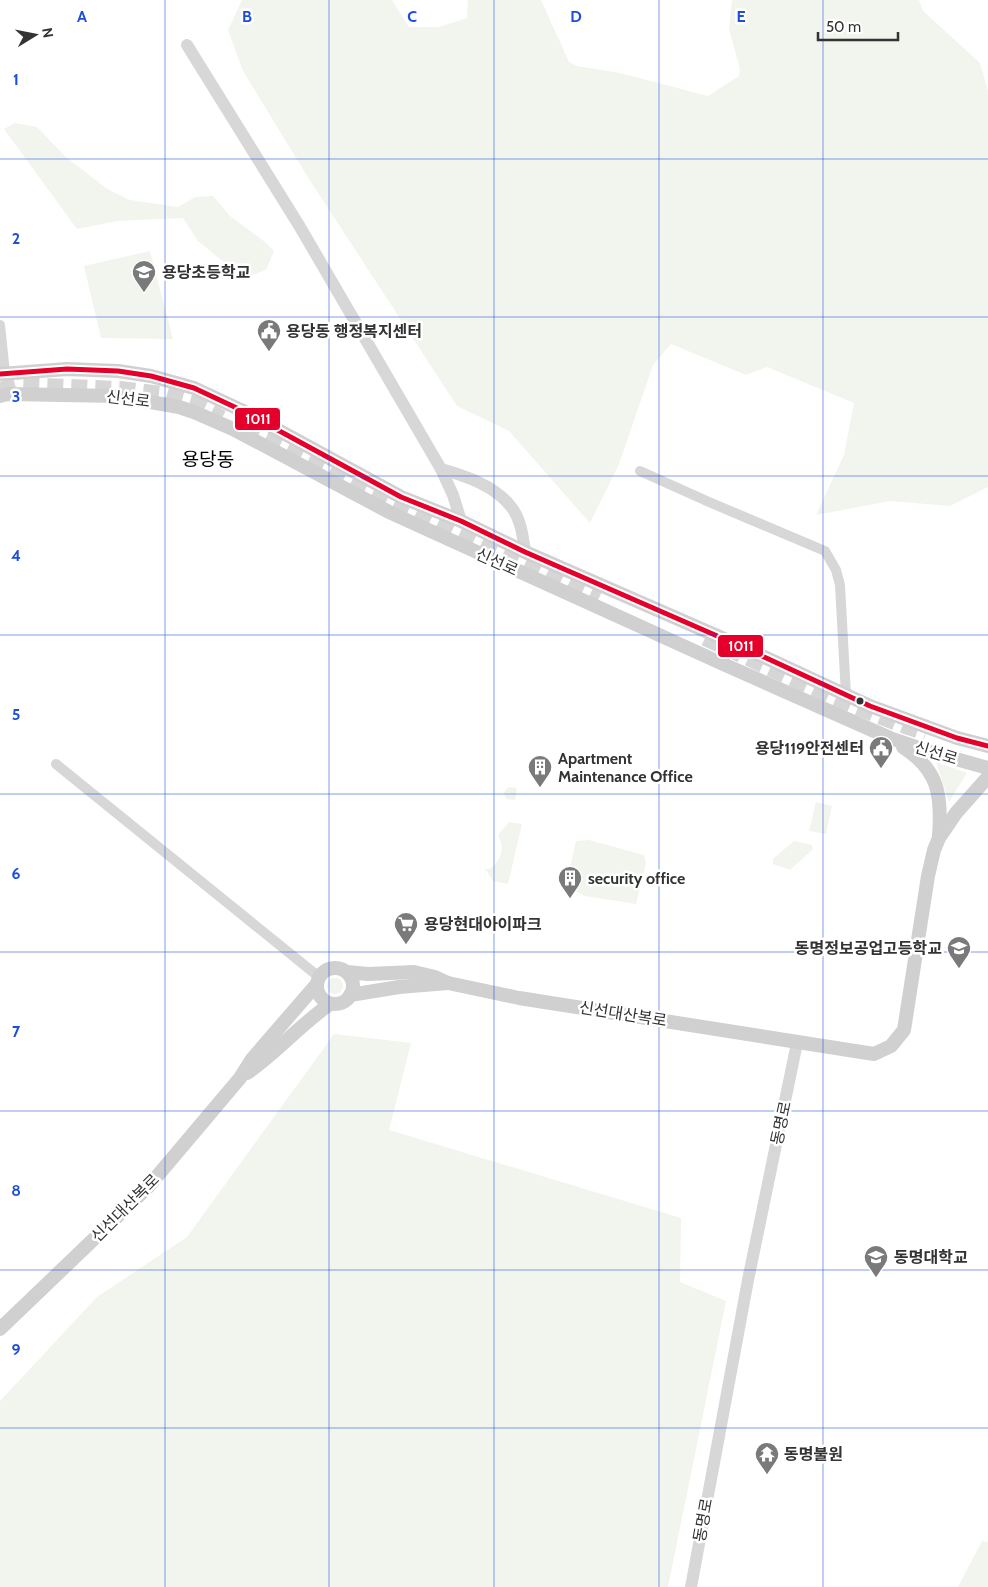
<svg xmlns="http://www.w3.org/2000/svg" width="988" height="1587" font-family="Cabin,'Noto Sans KR',sans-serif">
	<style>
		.green { fill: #f1f5ed }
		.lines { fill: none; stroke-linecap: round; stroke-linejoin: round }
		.trunk-tunnel { stroke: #d6d6d6; stroke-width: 16; stroke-dasharray: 16 8; stroke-linecap: butt }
		.minor { stroke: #d7d7d7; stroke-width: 10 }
		.tertiary { stroke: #d7d7d7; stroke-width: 12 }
		.secondary { stroke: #d0d0d0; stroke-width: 14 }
		.bus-1-casing { stroke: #fff; stroke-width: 9 }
		.bus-1 { stroke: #e4002b; stroke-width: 5 }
		.grid { fill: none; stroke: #1d4ed8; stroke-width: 1; stroke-opacity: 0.55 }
		.bus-dot { fill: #333; stroke: #fff; stroke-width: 2 }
		.labels { text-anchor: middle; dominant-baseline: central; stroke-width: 5; stroke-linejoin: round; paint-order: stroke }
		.poi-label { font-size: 16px; font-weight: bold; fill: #333; stroke: #fff; text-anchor: start }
		.street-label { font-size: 16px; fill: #333; stroke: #fff }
		.quarter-label { font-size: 19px; fill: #000; stroke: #fff }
		.grid-label { font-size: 16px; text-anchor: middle; font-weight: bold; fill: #1d4ed8; stroke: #fff; stroke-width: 5; stroke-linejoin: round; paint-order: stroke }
		.line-badge { stroke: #fff; stroke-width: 2 }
		.badge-label { font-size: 14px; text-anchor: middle; font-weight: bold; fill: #fff }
	</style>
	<rect width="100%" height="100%" fill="#fff"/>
	<!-- green -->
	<g class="green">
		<path d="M242,0H392L409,27H439L467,18L468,0H541L569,62L577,66L620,73L708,96L739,76L740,69L729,29L732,0H919L923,11L980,63L988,91V487L950,506L890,501L816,515L844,455L854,403L767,367L746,375L671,344L653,365L619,464L590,523L509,431L457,406L309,179L243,71L228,30Z"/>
		<path d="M15,123L37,127L66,157L107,189L130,200L178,207L195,197L213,196L230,216L265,242L274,251L266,270L243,278L198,241L183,218L117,221L77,229L4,129Z"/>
		<path d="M150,251L173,339L101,338L84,266Z"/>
		<path d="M936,762L967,773L949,802Z"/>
		<path d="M509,787L517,788L515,800L506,799L504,793L506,789Z"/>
		<path d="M816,802L832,806L826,834L809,831Z"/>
		<path d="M509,822L522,824L508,884L493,881L485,869H490C502,858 505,849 498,835Z"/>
		<path d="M589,840L644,855L646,864L636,904L585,896L566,886L576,841Z"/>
		<path d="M794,841L812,845L813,849L790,870L773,864V859Z"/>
		<circle cx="335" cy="986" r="8"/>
		<path d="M334,1034L411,1043L389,1130L681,1218L680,1282L726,1301L668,1587H0V1401L97,1297L187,1237Z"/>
		<path d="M982,1541L988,1542V1587H958Z"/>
	</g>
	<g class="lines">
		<!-- trunk-tunnel -->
		<g class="trunk-tunnel">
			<path d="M0,390L17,385L120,389L162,394L193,403L222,418"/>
			<path d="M244,428L598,600"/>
			<path d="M705,638C777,671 850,708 926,733"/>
		</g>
		<!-- minor -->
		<g class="minor">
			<path d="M0,325L5,373"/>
			<path d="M640,471L709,502L825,551L836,570L840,585L846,695"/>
			<path d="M56,764L319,977"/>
		</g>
		<!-- tertiary -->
		<g class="tertiary">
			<path d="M187,45L300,227L441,469L453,495L461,521"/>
			<path d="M441,469C466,476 496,486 512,508C521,520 523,537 525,552"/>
			<path d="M691,1587L748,1280L797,1043"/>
		</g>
		<!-- secondary -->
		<g class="secondary">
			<path d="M0,374L67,369L118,371L151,376L194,388L241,410L401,497L461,521L525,552L747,649L870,706L957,738L988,746"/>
			<path d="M0,396L8,394L116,396L179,407L194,412L233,429L391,513L723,664L890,738L931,752L988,768"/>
			<path d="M903,747C939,770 942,796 939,836"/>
			<circle cx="335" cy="986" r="18"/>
			<path d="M347,972L368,974L414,972L435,977L448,983L519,998L874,1054L891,1046L904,1030L928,876L934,850L939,838L956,813L988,777"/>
			<path d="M350,995L399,987L448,983"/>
			<path d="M247,1073C276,1053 300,1025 330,1004"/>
			<path d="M0,1329L148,1187L240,1078L252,1059L316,985"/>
		</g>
		<!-- bus-1 casing -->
		<g class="bus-1-casing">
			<path id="bus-1" d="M0,374L67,369L118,371L151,376L194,388L241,410L401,497L461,521L525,552L747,649L870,706L957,738L988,746"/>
		</g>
		<!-- bus-1 -->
		<use href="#bus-1" class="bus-1"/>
	</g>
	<!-- grid -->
	<path class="grid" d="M165,0V1587M329,0V1587M494,0V1587M659,0V1587M823,0V1587M0,159H988M0,317H988M0,476H988M0,635H988M0,794H988M0,952H988M0,1111H988M0,1270H988M0,1428H988"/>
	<!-- icons -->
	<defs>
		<g id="school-pin" transform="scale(1.25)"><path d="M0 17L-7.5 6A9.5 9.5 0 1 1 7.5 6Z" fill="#7a7a7a" stroke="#fff"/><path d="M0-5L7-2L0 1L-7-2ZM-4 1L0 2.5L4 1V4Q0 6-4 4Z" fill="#fff"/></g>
		<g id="civic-pin" transform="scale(1.25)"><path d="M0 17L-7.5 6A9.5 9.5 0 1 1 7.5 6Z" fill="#7a7a7a" stroke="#fff"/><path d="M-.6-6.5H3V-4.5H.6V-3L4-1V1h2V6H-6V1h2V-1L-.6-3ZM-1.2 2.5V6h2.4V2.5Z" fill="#fff"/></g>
		<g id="building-pin" transform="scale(1.25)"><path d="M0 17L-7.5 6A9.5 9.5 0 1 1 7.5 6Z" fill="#7a7a7a" stroke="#fff"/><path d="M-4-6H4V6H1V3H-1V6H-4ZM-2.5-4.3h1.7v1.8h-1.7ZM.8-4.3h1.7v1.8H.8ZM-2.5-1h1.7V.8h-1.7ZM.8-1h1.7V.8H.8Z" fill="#fff"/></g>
		<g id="supermarket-pin" transform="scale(1.25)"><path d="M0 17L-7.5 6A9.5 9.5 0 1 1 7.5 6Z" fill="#7a7a7a" stroke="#fff"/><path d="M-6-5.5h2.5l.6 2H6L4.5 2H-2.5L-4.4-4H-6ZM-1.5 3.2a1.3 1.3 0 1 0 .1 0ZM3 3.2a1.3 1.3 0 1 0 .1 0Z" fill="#fff"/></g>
		<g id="university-pin" transform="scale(1.25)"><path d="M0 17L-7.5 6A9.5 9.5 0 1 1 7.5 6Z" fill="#7a7a7a" stroke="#fff"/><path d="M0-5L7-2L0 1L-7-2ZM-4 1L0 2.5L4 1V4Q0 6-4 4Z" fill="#fff"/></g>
		<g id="temple-pin" transform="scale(1.25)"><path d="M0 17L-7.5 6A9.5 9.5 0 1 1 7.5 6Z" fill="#7a7a7a" stroke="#fff"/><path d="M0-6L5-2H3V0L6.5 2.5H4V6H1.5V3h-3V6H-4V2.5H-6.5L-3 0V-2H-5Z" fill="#fff"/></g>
	</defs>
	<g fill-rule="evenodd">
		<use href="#school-pin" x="144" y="272"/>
		<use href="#civic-pin" x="269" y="331"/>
		<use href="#civic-pin" x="881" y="748"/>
		<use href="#building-pin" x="540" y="767"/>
		<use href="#building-pin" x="570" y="878"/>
		<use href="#supermarket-pin" x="406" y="924"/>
		<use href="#school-pin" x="959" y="948"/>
		<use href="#university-pin" x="876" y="1257"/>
		<use href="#temple-pin" x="767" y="1454"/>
	</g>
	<!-- markers -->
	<circle class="bus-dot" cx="860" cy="701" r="4.5"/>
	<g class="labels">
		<!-- poi labels -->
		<g class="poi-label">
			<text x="162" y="272">용당초등학교</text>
			<text x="286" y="331">용당동 행정복지센터</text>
			<text x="864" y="748" text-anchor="end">용당119안전센터</text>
			<text x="558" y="758">Apartment<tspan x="558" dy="18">Maintenance Office</tspan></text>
			<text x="588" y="878">security office</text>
			<text x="424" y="924">용당현대아이파크</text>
			<text x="942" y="948" text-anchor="end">동명정보공업고등학교</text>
			<text x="894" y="1257">동명대학교</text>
			<text x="784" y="1454">동명불원</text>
		</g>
		<!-- street labels -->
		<g class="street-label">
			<text transform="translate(128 399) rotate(7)">신선로</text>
			<text transform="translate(497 562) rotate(24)">신선로</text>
			<text transform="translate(936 753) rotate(17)">신선로</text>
			<text transform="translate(623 1014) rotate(9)">신선대산복로</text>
			<text transform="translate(781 1123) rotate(-78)">동명로</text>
			<text transform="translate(125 1208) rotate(-45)">신선대산복로</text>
			<text transform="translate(703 1520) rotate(-80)">동명로</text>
		</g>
		<!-- quarter labels -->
		<g class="quarter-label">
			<text x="208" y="459">용당동</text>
		</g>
	</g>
	<g class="grid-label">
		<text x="82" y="22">A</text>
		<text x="247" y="22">B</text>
		<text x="412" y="22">C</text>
		<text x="576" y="22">D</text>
		<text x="741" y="22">E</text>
		<text x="16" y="85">1</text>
		<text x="16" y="244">2</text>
		<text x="16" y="402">3</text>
		<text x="16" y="561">4</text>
		<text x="16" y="720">5</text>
		<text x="16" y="879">6</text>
		<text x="16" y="1037">7</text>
		<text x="16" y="1196">8</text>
		<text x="16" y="1355">9</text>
	</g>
	<g class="line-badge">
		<rect x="234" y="407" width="47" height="24" rx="5" fill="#e4002b"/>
		<rect x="717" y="634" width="47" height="24" rx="5" fill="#e4002b"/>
	</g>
	<g class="badge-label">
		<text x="258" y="424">1011</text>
		<text x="741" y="651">1011</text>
	</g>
	<!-- north arrow -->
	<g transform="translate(35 35) rotate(80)" stroke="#ffffff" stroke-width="4" paint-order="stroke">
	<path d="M0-4L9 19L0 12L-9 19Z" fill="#333333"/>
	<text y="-8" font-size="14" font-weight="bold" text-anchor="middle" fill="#333333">N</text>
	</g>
	<!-- scale -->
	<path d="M818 32v8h80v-8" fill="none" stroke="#333333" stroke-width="2.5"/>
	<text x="826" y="32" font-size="15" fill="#333333" stroke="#ffffff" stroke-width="4" paint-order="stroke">50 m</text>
</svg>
